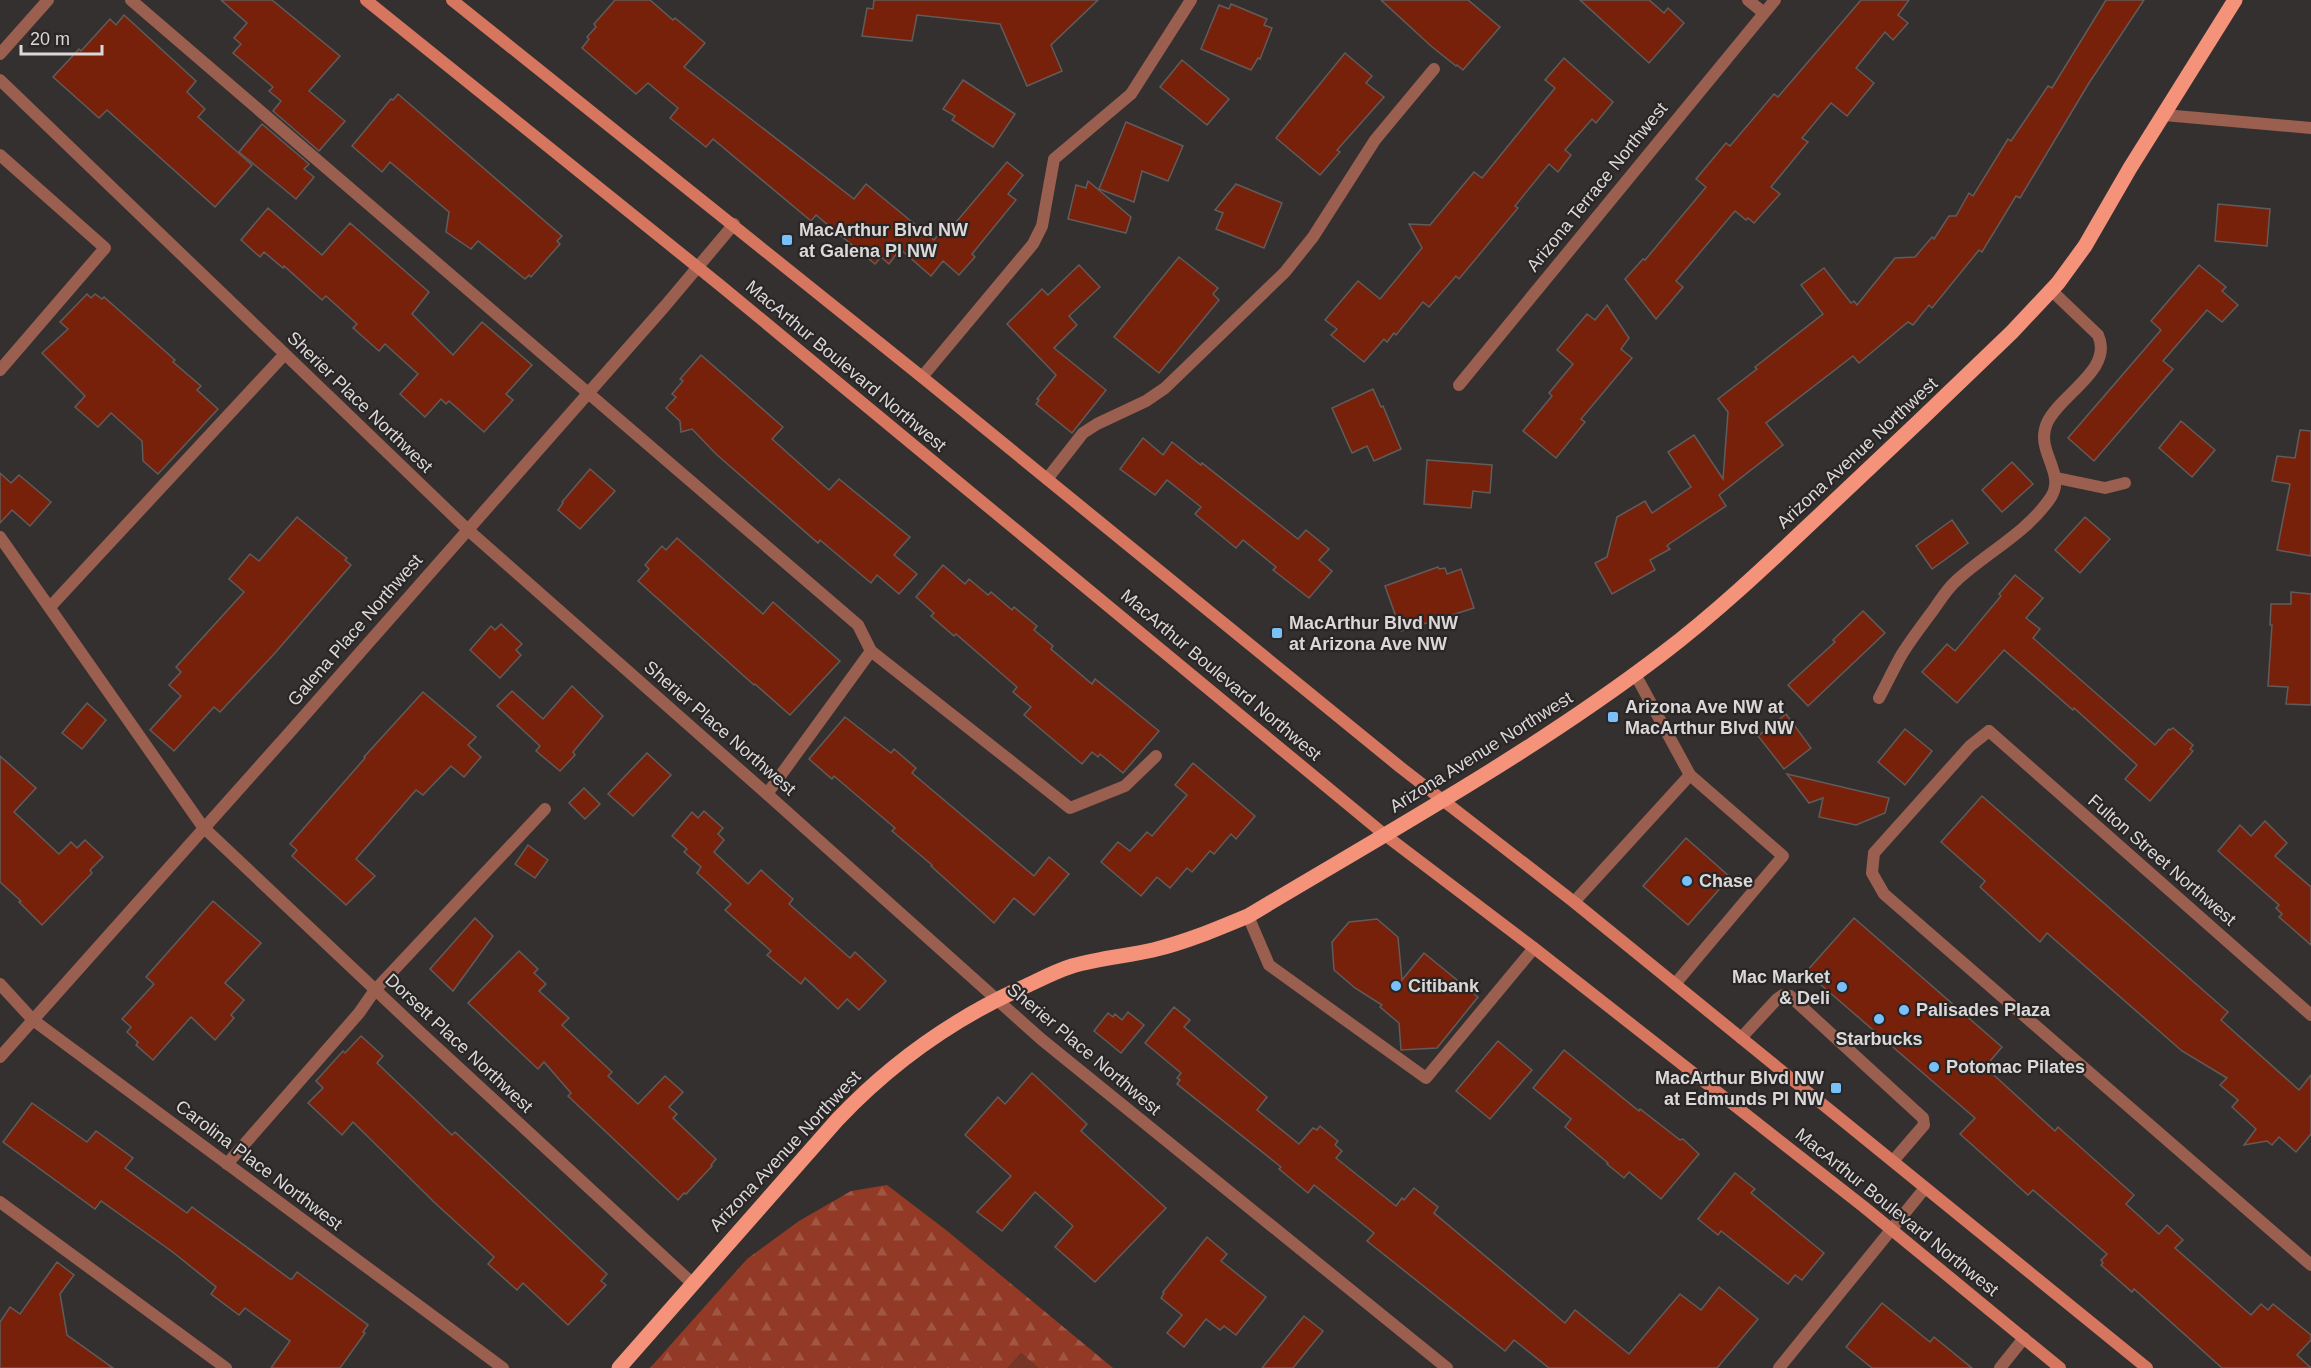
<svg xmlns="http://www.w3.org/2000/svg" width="2311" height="1368" font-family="Arial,sans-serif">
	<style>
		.forest { fill: url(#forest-firs) }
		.pitch { fill: #763627 }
		.building { fill: #77210b; stroke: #605c5b; stroke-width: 1.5 }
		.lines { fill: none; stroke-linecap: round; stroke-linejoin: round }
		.lane { stroke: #9b5f50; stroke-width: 12 }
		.street { stroke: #9b5f50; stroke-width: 12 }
		.secondary { stroke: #d6765f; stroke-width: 12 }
		.primary { stroke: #f4927a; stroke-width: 15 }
		.poi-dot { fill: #79bff8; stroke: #2a2626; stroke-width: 2 }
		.labels { text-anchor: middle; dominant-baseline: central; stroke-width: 4.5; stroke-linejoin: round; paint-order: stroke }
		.street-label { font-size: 18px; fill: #dad8d8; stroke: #2a2626 }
		.poi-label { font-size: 18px; font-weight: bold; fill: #dad8d8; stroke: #2a2626; text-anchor: start }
	</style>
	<defs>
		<pattern id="forest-firs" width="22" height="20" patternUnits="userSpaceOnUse" patternTransform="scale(1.5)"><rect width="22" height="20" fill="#923a25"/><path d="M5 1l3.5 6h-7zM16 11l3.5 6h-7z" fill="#a15644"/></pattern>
	</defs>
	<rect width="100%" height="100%" fill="#34302f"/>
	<!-- forest -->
	<path class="forest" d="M887,1185L946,1230L1113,1368H1038L1021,1353L1008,1368H650L747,1259L799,1221L851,1191Z"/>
	<!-- pitch -->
	<path class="pitch" d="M1021,1353L1038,1368H1008Z"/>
	<!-- building -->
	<g class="building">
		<path d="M221,0H272L340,56L309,91L345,121L319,151L273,111L281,101L269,91L273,87L233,53L241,44L234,38L247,23Z"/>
		<path d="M615,0H650L673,20L675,18L705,43L684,67L854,199L866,184L934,240L942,230L946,234L1007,162L1023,175L1008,194L1016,200L972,254L975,257L959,275L943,261L931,276L900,249L889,264L881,257L875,264L816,215L811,221L713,139L706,147L670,118L678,108L648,83L636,94L582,48L589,39L587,37L596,27L594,24Z"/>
		<path d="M874,0H1098L1051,45L1062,71L1027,86L1000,24L917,15L912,41L862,36L867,8L873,9Z"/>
		<path d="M1381,0H1468L1500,27L1463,70L1457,65L1456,66L1431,46Z"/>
		<path d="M1580,0H1649L1664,13L1668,8L1684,23L1649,63Z"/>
		<path d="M1861,0H1909L1898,15L1908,23L1893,40L1885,32L1856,68L1874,83L1847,116L1831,103L1802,138L1808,142L1771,187L1780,194L1754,223L1748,218L1746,220L1735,211L1676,281L1683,287L1656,319L1625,279L1643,259L1645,260L1706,187L1696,179L1726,143L1730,146L1774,94L1778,97Z"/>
		<path d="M2106,0H2144L2089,83L2020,198L2016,196L1982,252L1979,250L1932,308L1929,305L1913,325L1908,322L1859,363L1853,356L1766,423L1783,445L1719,495L1726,506L1669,544L1667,546L1670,549L1650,560L1655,570L1612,594L1595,563L1607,557L1617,517L1645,501L1652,513L1691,487L1668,452L1694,435L1723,479L1728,412L1718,399L1757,369L1755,367L1823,314L1801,285L1824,268L1851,303L1854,301L1857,305L1895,258L1915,257L1932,237L1934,239L1949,216H1956L1969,193L1973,196L2008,139L2011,141L2048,86L2052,88Z"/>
		<path d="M1231,4L1267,19L1264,25L1272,28L1260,59L1258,58L1251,70L1201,49L1219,5L1229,9Z"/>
		<path d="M124,15L196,81L187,92L205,109L198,117L252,165L215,207L107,110L99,118L53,77L79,49L81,51L110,19L116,25Z"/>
		<path d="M1345,53L1372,76L1366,83L1384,97L1337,150L1340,152L1320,175L1276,138Z"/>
		<path d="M1564,58L1613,102L1596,123L1592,119L1565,150L1571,155L1558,172L1549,164L1515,206L1518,208L1459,279L1456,276L1429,307L1423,302L1396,335L1394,333L1387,342L1384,339L1364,362L1331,335L1337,329L1325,320L1358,281L1380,299L1422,248L1409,224L1430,225L1474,172L1482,178L1555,88L1545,80Z"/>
		<path d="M1182,60L1229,99L1207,125L1160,87Z"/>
		<path d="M963,80L1015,114L993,147L952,120L955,116L943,109Z"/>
		<path d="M398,94L562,236L557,241L560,244L531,277L529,275L525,279L478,241L471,249L446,232L449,212L390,162L382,172L352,146L391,99L393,100Z"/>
		<path d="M1126,122L1183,146L1168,181L1142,171L1134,202L1099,189Z"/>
		<path d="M262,124L309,164L304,169L314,177L296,199L239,152Z"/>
		<path d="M1088,181L1131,217L1126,233L1068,219L1076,185L1086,188Z"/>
		<path d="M1236,184L1282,203L1264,248L1216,229L1223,213L1215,210Z"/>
		<path d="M2218,204L2270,209L2267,246L2215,241Z"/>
		<path d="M268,208L322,255L350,223L429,292L412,314L453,355L482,322L532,365L506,394L513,400L484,432L449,401L446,404L441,399L425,417L400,394L418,374L385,344L379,351L353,328L357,324L326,296L322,300L284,266L283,268L264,252L260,257L241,240Z"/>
		<path d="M1179,257L1218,288L1213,294L1219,300L1159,373L1114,337Z"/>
		<path d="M1079,265L1100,287L1069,316L1077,325L1054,348L1106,390L1072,433L1036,404L1039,400L1037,399L1056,375L1007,324L1042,289L1048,295Z"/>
		<path d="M2199,265L2226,287L2222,291L2238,305L2222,322L2207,310L2163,361L2173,369L2094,461L2068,438L2161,330L2151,321Z"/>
		<path d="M87,294L91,298L95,294L102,299L104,297L175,360L173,362L201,386L197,390L218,409L158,474L143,461L142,441L111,413L98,427L75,407L85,396L42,353L68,329L60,322Z"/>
		<path d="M1607,305L1629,338L1621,349L1632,358L1581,419L1585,422L1556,458L1523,431L1552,396L1549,393L1573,364L1557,350L1587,314L1595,320Z"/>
		<path d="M701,355L783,427L772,439L829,490L839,479L910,537L894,555L917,574L899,594L877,575L871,583L820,540L818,543L716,454L692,429L681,432L680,421L666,408L676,397L672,394L683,381L680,379Z"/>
		<path d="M1373,389L1381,407L1383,406L1401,449L1374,461L1367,446L1352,453L1332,408Z"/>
		<path d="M2181,421L2215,450L2192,477L2159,448Z"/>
		<path d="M2300,430L2311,431V556L2277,550L2290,484L2272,481L2277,456L2295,458Z"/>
		<path d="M1143,438L1163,455L1172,442L1201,465L1202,463L1298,539L1306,530L1329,549L1319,560L1332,571L1309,598L1273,570L1276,567L1243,540L1236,548L1195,514L1201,507L1167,480L1155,495L1120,469Z"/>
		<path d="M1427,460L1492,465L1490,493L1473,491L1471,508L1424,504Z"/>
		<path d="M2012,462L2033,484L2002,512L1982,490Z"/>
		<path d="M590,469L615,491L580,529L558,510L563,503L562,502Z"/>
		<path d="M0,473L11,483L19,475L51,502L30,526L12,510L0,523Z"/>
		<path d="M297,517L347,558L345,560L351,565L275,653L220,712L214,707L174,751L150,730L181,696L169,685L181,672L176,667L244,592L229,579L250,554L259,561Z"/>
		<path d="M2085,517L2110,539L2080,573L2055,550Z"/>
		<path d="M1952,520L1968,543L1932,569L1916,546Z"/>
		<path d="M677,538L763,614L773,602L840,661L790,715L755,684L754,685L638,581L649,569L645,565L662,546L666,550Z"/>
		<path d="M943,565L965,584L969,579L988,595L991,592L1012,610L1014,607L1037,626L1034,630L1053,646L1051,649L1092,684L1095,679L1159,731L1123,773L1100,754L1098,757L1092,752L1082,764L1024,715L1031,707L1013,692L1017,687L956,634L954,636L931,616L934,613L916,597Z"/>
		<path d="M1438,567L1439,569L1445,568L1447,574L1461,569L1474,608L1401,631L1385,586Z"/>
		<path d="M2015,575L2043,598L2026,618L2040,629L2033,638L2155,745L2169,729L2170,730L2173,728L2193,745L2190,749L2193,751L2150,801L2125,779L2137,765L2074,708L2073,710L2004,650L1957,703L1922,672L1947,644L1955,651L2001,596L1999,594Z"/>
		<path d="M2291,592L2311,594V705L2286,704L2288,687L2268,686L2272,625H2270L2271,604H2291Z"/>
		<path d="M1863,611L1885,633L1808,706L1788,685L1835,642L1833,640Z"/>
		<path d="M501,624L522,644L516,650L521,655L500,678L470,650L491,626L495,630Z"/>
		<path d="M572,686L603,716L573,752L575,755L560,771L536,751L540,746L497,706L512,691L543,719Z"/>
		<path d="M423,692L476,737L468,745L481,757L464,777L451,766L423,795L416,790L356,859L375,876L346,905L292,856L297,850L290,844L365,758L364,757Z"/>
		<path d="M87,703L106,720L82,749L62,733Z"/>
		<path d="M1786,714L1811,748L1784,769L1758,736Z"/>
		<path d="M845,717L891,753L894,749L916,768L912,773L1034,876L1049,857L1069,874L1034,915L1014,898L994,923L931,866L932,865L892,831L895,828L834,776L832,779L809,759Z"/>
		<path d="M1905,729L1932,751L1905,785L1878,762Z"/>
		<path d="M647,753L671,775L633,816L608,794Z"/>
		<path d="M0,756L36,788L14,812L59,854L71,842L77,848L85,840L103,857L90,870L92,873L42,925L19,902L21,901L0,882Z"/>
		<path d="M1193,763L1255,816L1236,839L1231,834L1214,854L1210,851L1192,872L1187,868L1170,888L1157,877L1141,896L1101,862L1118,842L1130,851L1147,832L1152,836L1187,795L1175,785Z"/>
		<path d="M1787,774L1889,798L1885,813L1856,825L1819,817L1823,798L1809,803Z"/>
		<path d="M584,788L600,804L585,819L569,803Z"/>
		<path d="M1982,796L2228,1012L2221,1020L2299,1090L2311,1075V1134L2296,1152L2279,1137L2272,1145L2267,1141L2244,1145L2256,1129L2232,1107L2238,1100L2220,1085L2227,1078L2182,1051L2047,933L2040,942L1980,887L1985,881L1941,842Z"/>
		<path d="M704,811L723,828L718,834L724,840L714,852L748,884L761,870L793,899L789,904L850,958L855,952L886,981L859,1010L847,999L838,1009L805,978L801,984L767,955L771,951L725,910L731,904L697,873L701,867L684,852L687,849L672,836L692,812L698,818Z"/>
		<path d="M2265,821L2287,843L2275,856L2311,887V945L2279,917L2282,914L2276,908L2279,905L2218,851L2240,825L2251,836Z"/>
		<path d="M1686,838L1730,877L1688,925L1643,886Z"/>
		<path d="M528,845L548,860L535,878L515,864Z"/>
		<path d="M213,901L261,943L225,983L244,1000L231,1015L234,1018L215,1040L191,1017L153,1060L136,1045L138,1042L127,1032L131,1027L122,1019L154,984L146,977Z"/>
		<path d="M475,918L493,936L453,991L430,969Z"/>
		<path d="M1854,918L2002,1047L1985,1067L2055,1131L2058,1127L2134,1195L2126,1204L2159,1234L2167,1225L2183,1240L2175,1248L2251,1315L2261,1304L2268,1310L2273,1304L2311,1335V1340L2297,1355L2311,1368H2222L2134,1289L2132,1292L2101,1265L2103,1263L2101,1260L2107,1254L2033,1190L2028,1195L1960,1134L1975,1118L1806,972Z"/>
		<path d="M1377,919L1398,937L1402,980L1424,953L1478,997L1437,1048L1401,1050L1399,1023L1380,1007L1382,1005L1355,988L1334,970L1332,942L1349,922Z"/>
		<path d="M519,951L538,969L534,973L546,984L539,991L569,1018L562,1025L612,1072L608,1076L638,1104L665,1076L683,1092L669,1107L677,1114L673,1118L716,1159L711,1165L712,1166L686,1194L684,1193L678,1200L568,1096L571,1093L544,1062L538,1069L468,1003Z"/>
		<path d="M1174,1007L1190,1020L1184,1027L1267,1097L1257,1110L1299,1144L1313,1128L1317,1130L1320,1126L1338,1141L1335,1145L1342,1151L1336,1158L1396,1206L1402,1198L1404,1200L1414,1188L1438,1207L1434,1213L1565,1323L1575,1310L1629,1354L1680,1294L1701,1310L1719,1287L1758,1319L1717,1368H1549L1514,1340L1505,1351L1367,1241L1374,1233L1314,1185L1308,1193L1279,1169L1281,1167L1177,1084L1180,1080L1177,1078L1181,1073L1145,1043Z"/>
		<path d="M1128,1012L1144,1025L1121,1053L1094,1031L1108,1013L1113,1017L1115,1014L1122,1020Z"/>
		<path d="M361,1036L383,1056L377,1063L452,1135L455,1132L607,1274L601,1281L606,1285L568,1325L523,1283L517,1290L488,1264L494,1257L435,1203L353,1122L342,1135L308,1103L323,1088L316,1081L343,1051L345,1053Z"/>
		<path d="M1498,1041L1532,1070L1490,1119L1456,1091Z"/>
		<path d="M1564,1050L1639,1111L1640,1109L1680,1140L1683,1139L1699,1154L1661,1199L1629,1172L1624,1178L1607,1164L1608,1163L1565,1127L1571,1119L1533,1088Z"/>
		<path d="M1032,1073L1087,1124L1081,1131L1166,1208L1095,1282L1055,1247L1073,1226L1035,1192L1002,1231L977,1212L1011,1176L965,1135L998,1097L1005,1104Z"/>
		<path d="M32,1103L87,1142L96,1131L133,1158L125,1168L187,1213L192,1207L290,1279H292L297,1272L368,1325L363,1332L365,1333L340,1368H271L290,1341L245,1308L239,1315L211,1294L216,1287L174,1253L101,1201L95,1209L3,1142Z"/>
		<path d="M1735,1173L1755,1189L1751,1193L1824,1253L1802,1280L1795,1275L1788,1284L1721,1231L1718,1235L1698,1219Z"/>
		<path d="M1207,1237L1227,1254L1221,1261L1266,1297L1236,1335L1224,1326L1220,1330L1206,1319L1184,1347L1167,1333L1182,1315L1161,1298L1164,1293L1163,1292Z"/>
		<path d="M57,1262L74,1275L60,1294L67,1335L113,1368H0V1322L10,1307L20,1314Z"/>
		<path d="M1882,1303L1930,1342L1934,1337L1972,1368H1872L1846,1347Z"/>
		<path d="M1304,1316L1323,1331L1293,1368H1262Z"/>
	</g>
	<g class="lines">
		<!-- lane -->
		<g class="lane">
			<path d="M131,0L858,625L871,651"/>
			<path d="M0,155L105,248L0,370"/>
			<path d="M2057,478L2105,488L2125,483"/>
			<path d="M0,537L203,827"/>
			<path d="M50,607L284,355"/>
			<path d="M1635,674L1690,775L1783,856L1675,984"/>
			<path d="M1989,731L1970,746L1874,853L1872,873L1884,894L2311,1265"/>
			<path d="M767,794L871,651L1070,808L1125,786L1156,756"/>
			<path d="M1574,902L1690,775"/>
			<path d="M1248,916L1269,965L1426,1078L1534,948"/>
			<path d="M1741,1038L1777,999L1783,995L1790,996L1923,1118L1924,1125L1893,1161"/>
			<path d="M227,1164L359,1013L375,990L545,809"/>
			<path d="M0,1202L226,1368"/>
			<path d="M2000,1368L2024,1338"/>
		</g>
		<!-- street -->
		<g class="street">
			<path d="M1748,0L1764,13"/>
			<path d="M0,54L48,0"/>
			<path d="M0,80L468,530L767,794L1041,1039L1447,1368"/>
			<path d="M2164,115L2311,128"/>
			<path d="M922,377L1033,244L1042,226L1054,159L1131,94L1191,0"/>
			<path d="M1459,385L1775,0"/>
			<path d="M1047,479L1083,433L1097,424L1146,401L1165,388L1285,272L1313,237L1375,140L1434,69"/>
			<path d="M1879,698C1887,683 1894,668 1902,654C1912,638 1923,624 1934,609C1941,599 1947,589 1956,581C1986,553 2025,534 2049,500C2069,474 2034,452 2047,423C2060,394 2114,370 2098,335L2051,290"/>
			<path d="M1989,731L2311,1015"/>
			<path d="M203,827L419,1031L692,1283"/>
			<path d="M0,984L33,1020L503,1368"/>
			<path d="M0,1057L290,732L665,306L734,224"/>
			<path d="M1779,1368L1925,1188"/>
		</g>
		<!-- secondary -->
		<g class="secondary">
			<path d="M366,0L721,286L1385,835L1534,948L1864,1207L2060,1368"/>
			<path d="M452,0L922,377L1400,767L1574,902L2147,1368"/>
		</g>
		<!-- primary -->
		<path class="primary" d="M619,1368L837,1120C891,1063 954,1018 1026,986C1041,979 1056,971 1072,966C1099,958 1127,956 1153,950C1186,942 1217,929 1248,916C1388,832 1532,753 1662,654C1720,610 1773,559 1826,509C1888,451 1950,392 2012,332L2058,283L2085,246L2130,168L2235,0"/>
	</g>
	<!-- markers -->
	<g class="poi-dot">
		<rect x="781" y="234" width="12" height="12" rx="3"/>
		<rect x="1271" y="627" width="12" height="12" rx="3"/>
		<rect x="1607" y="711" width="12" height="12" rx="3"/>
		<circle cx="1687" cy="881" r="6"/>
		<circle cx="1396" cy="986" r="6"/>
		<circle cx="1842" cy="987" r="6"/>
		<circle cx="1904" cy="1010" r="6"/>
		<circle cx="1879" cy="1019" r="6"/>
		<circle cx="1934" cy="1067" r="6"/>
		<rect x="1830" y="1082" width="12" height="12" rx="3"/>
	</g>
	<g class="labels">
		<!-- street labels -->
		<g class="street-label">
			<text transform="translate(1597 187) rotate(-51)">Arizona Terrace Northwest</text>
			<text transform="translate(846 366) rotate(40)">MacArthur Boulevard Northwest</text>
			<text transform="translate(360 402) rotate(44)">Sherier Place Northwest</text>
			<text transform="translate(1857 453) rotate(-43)">Arizona Avenue Northwest</text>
			<text transform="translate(355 630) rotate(-49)">Galena Place Northwest</text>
			<text transform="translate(1221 675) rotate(40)">MacArthur Boulevard Northwest</text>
			<text transform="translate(720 728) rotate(41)">Sherier Place Northwest</text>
			<text transform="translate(1481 752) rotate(-32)">Arizona Avenue Northwest</text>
			<text transform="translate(2162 860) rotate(41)">Fulton Street Northwest</text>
			<text transform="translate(459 1043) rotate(43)">Dorsett Place Northwest</text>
			<text transform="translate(1084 1049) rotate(40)">Sherier Place Northwest</text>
			<text transform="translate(785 1151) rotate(-47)">Arizona Avenue Northwest</text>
			<text transform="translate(259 1165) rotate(37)">Carolina Place Northwest</text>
			<text transform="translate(1897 1212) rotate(39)">MacArthur Boulevard Northwest</text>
		</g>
		<!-- poi labels -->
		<g class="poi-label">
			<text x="799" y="230">MacArthur Blvd NW<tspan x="799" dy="21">at Galena Pl NW</tspan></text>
			<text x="1289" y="623">MacArthur Blvd NW<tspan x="1289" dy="21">at Arizona Ave NW</tspan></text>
			<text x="1625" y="707">Arizona Ave NW at<tspan x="1625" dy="21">MacArthur Blvd NW</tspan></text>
			<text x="1699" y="881">Chase</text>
			<text x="1830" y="977" text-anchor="end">Mac Market<tspan x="1830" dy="21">&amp; Deli</tspan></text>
			<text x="1408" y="986">Citibank</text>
			<text x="1916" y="1010">Palisades Plaza</text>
			<text x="1879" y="1039" text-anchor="middle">Starbucks</text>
			<text x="1946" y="1067">Potomac Pilates</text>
			<text x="1824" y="1078" text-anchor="end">MacArthur Blvd NW<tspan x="1824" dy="21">at Edmunds Pl NW</tspan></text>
		</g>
	</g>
	<!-- scale -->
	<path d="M21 45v9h81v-9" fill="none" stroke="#dad8d8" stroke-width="3"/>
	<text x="30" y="45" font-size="18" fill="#dad8d8" stroke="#2a2626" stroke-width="4.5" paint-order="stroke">20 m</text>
</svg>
